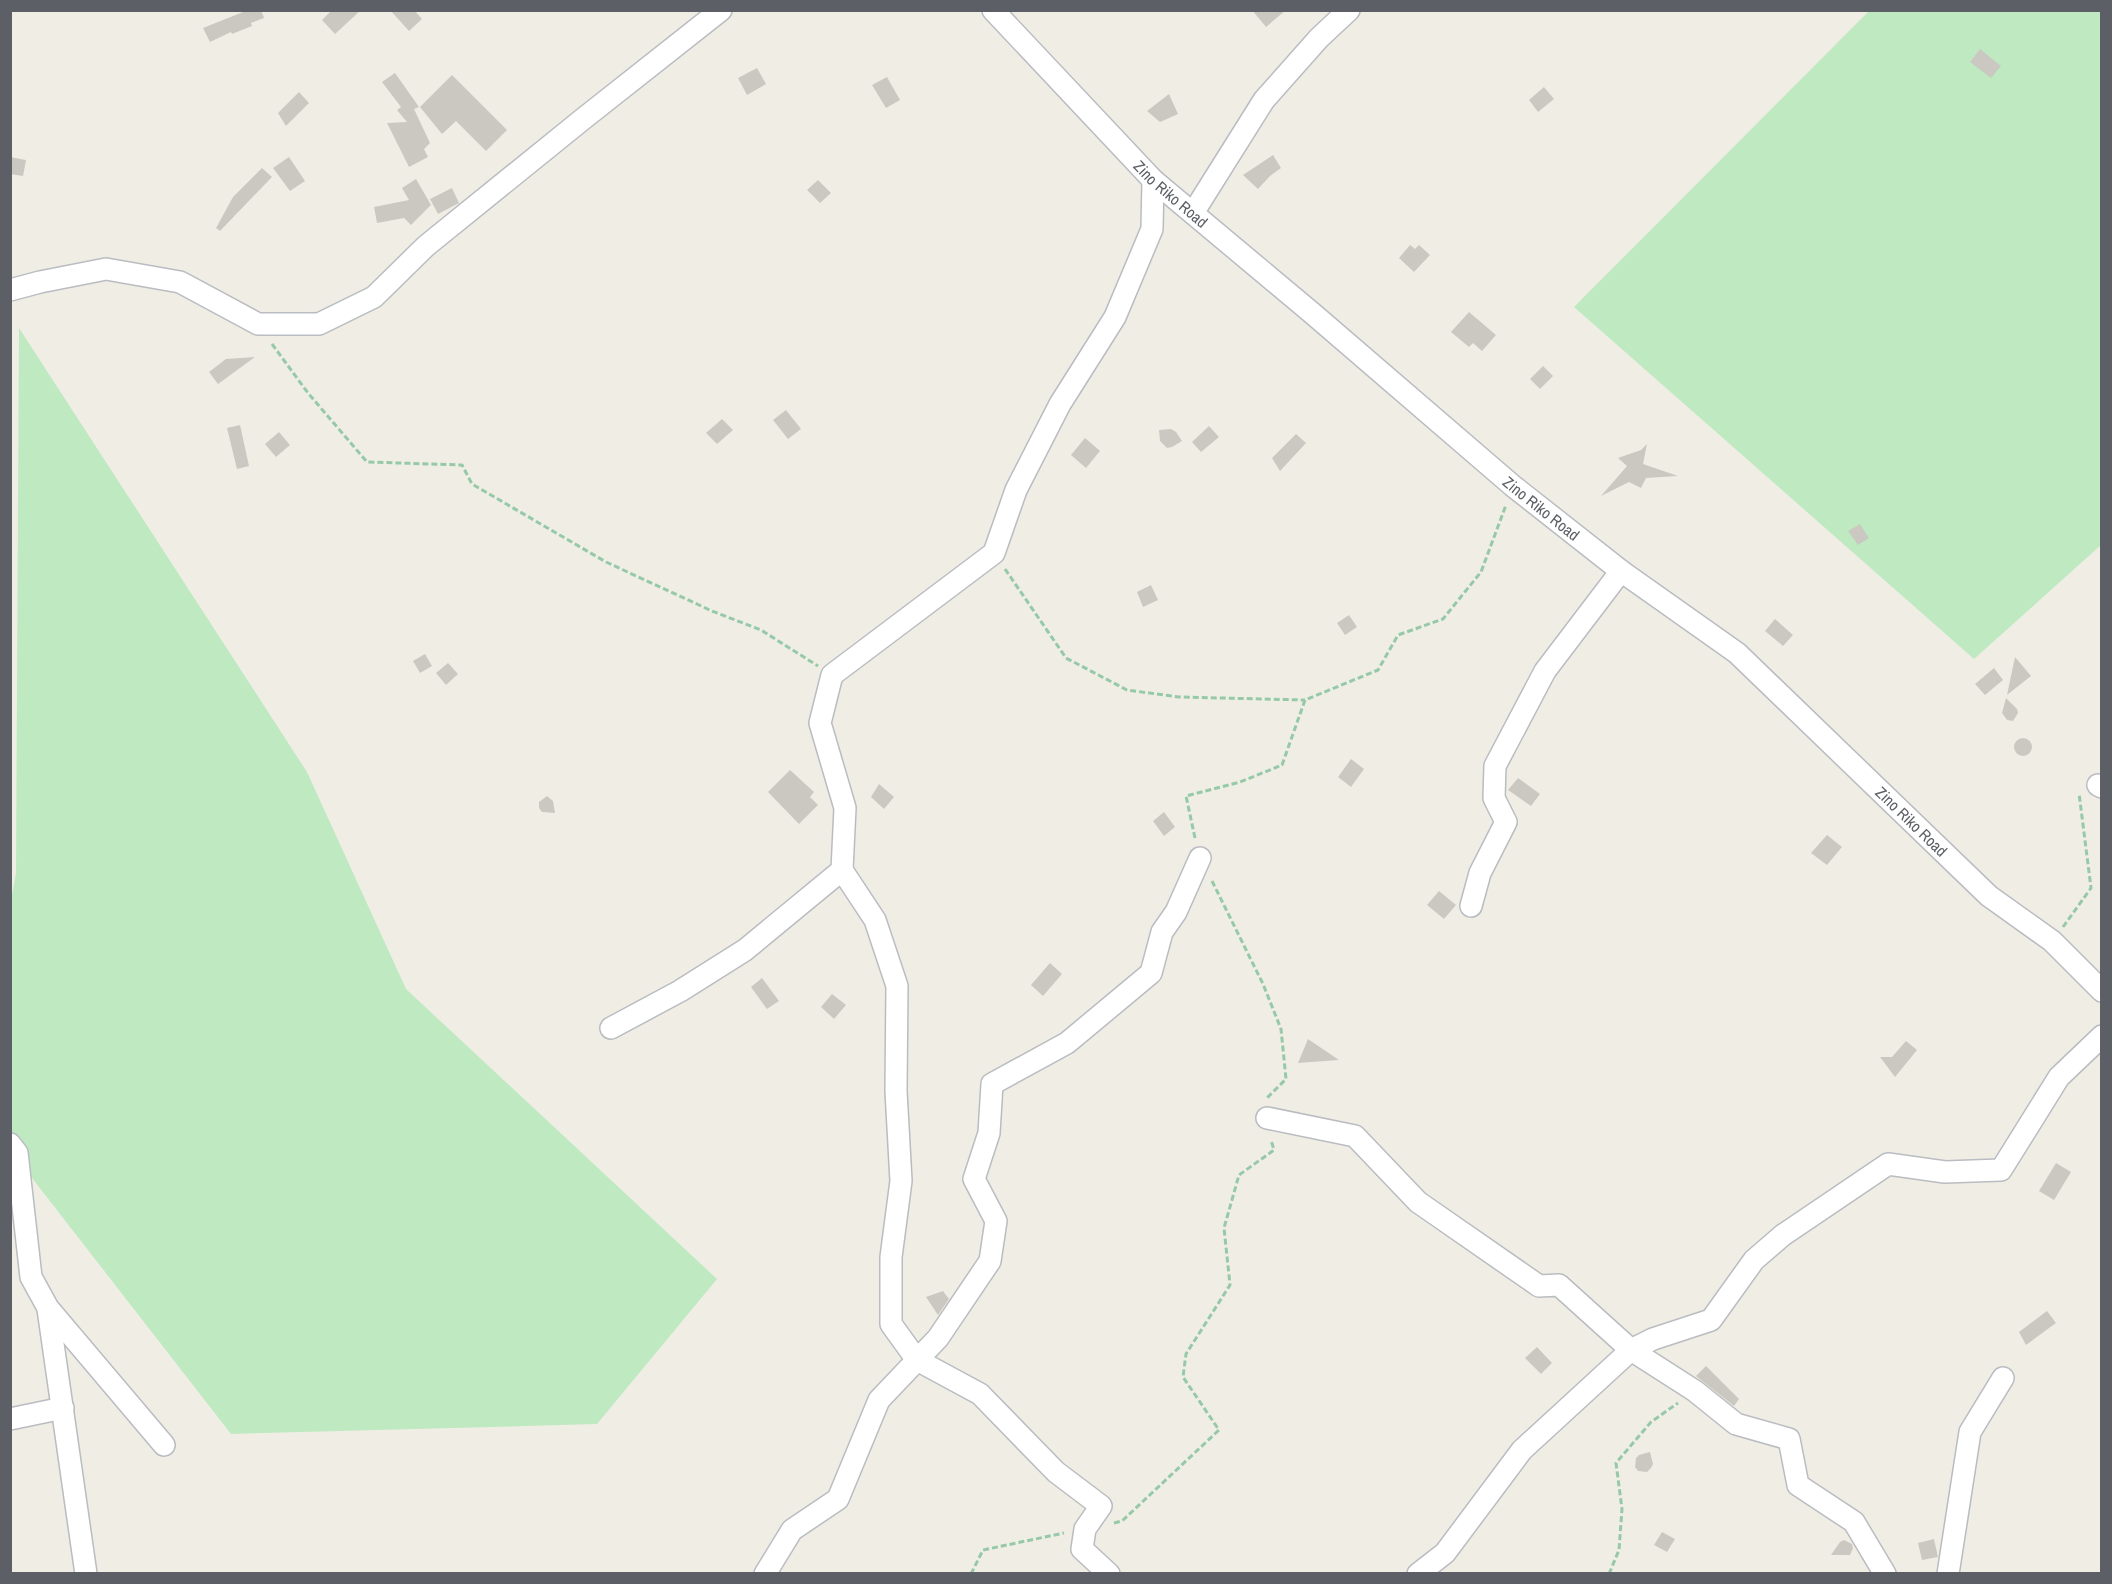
<svg xmlns="http://www.w3.org/2000/svg" width="2112" height="1584" font-family="'Archivo Narrow',sans-serif">
	<style>
		.green { fill: #bee9c1 }
		.building { fill: #cbc8c1 }
		.lines { fill: none; stroke-linecap: round; stroke-linejoin: round }
		.minor-casing { stroke: #b9bcc1; stroke-width: 24 }
		.path { stroke: #95c9a8; stroke-width: 3; stroke-dasharray: 6 3; stroke-linecap: butt }
		.minor { stroke: #fff; stroke-width: 21 }
		.labels { text-anchor: middle; dominant-baseline: central; stroke-width: 4.5; stroke-linejoin: round; paint-order: stroke }
		.street-label { font-size: 16px; fill: #5c6066; stroke: #fff }
	</style>
	<rect width="100%" height="100%" fill="#f0eee4"/>
	<!-- green -->
	<g class="green">
		<path d="M1869,11H2101V545L1974,659L1574,307Z"/>
		<path d="M19,328L307,772L406,989L717,1279L597,1424L231,1434L11,1151L10,906L16,873Z"/>
	</g>
	<!-- building -->
	<g class="building">
		<path d="M248,10H261L264,18L251,23L252,26L232,34L231,32L210,42L203,28Z"/>
		<path d="M332,10H361L335,34L322,20Z"/>
		<path d="M390,10H414L422,19L409,31Z"/>
		<path d="M1252,10H1286L1266,27Z"/>
		<path d="M1980,49L2001,66L1991,78L1970,62Z"/>
		<path d="M757,68L766,84L747,95L738,78Z"/>
		<path d="M395,73L419,107L414,109L430,143L424,149L428,157L409,167L387,123L407,122L397,110L401,107L382,82Z"/>
		<path d="M452,75L507,130L486,151L456,121L442,134L420,107Z"/>
		<path d="M887,77L900,100L886,108L872,85Z"/>
		<path d="M1544,87L1554,99L1538,112L1529,100Z"/>
		<path d="M299,92L309,103L286,126L278,113Z"/>
		<path d="M1169,94L1178,114L1160,122L1147,111Z"/>
		<path d="M1273,155L1281,168L1270,176L1258,189L1243,175Z"/>
		<path d="M10,157L26,160L23,176L10,174Z"/>
		<path d="M289,157L305,181L290,191L273,168Z"/>
		<path d="M262,168L272,177L220,231L216,228L233,197Z"/>
		<path d="M416,179L431,205L411,225L404,218L377,223L374,207L409,200L402,188Z"/>
		<path d="M818,180L831,193L820,203L807,190Z"/>
		<path d="M452,188L459,203L438,214L430,199Z"/>
		<path d="M1410,245L1415,249L1419,245L1430,255L1414,272L1399,258Z"/>
		<path d="M1469,312L1496,335L1482,351L1473,343L1469,347L1451,332Z"/>
		<path d="M255,357L218,384L209,372L226,359Z"/>
		<path d="M1543,366L1553,376L1540,389L1530,379Z"/>
		<path d="M786,410L801,429L788,439L773,420Z"/>
		<path d="M722,419L733,430L717,444L706,433Z"/>
		<path d="M240,425L249,466L237,469L227,428Z"/>
		<path d="M1209,426L1219,437L1201,452L1192,442Z"/>
		<path d="M1171,429L1176,432L1182,441L1172,447L1167,448L1160,441L1159,430Z"/>
		<path d="M279,432L290,445L276,457L265,444Z"/>
		<path d="M1296,434L1306,443L1280,471L1272,458Z"/>
		<path d="M1085,438L1100,451L1086,468L1071,455Z"/>
		<path d="M1647,444L1643,464L1678,476L1646,478L1641,488L1629,482L1601,496L1627,466L1618,458L1641,450Z"/>
		<path d="M1860,524L1869,538L1858,545L1848,531Z"/>
		<path d="M1151,585L1158,600L1143,607L1137,592Z"/>
		<path d="M1349,615L1357,627L1345,635L1337,623Z"/>
		<path d="M1775,619L1793,635L1783,646L1765,631Z"/>
		<path d="M425,654L432,666L420,673L413,661Z"/>
		<path d="M2015,657L2031,676L2007,695Z"/>
		<path d="M448,663L458,674L446,685L436,673Z"/>
		<path d="M1994,668L2003,680L1985,695L1975,684Z"/>
		<path d="M2006,698L2017,709L2018,713L2013,721L2007,720L2002,713Z"/>
		<circle cx="2023" cy="747" r="9"/>
		<path d="M1351,759L1364,769L1351,787L1338,777Z"/>
		<path d="M790,770L814,792L810,797L818,805L799,824L768,792Z"/>
		<path d="M1518,778L1540,794L1531,806L1508,790Z"/>
		<path d="M879,784L894,797L884,809L871,797Z"/>
		<path d="M547,796L553,801L555,813L542,812L539,808V802Z"/>
		<path d="M1164,812L1175,827L1164,836L1153,821Z"/>
		<path d="M1827,835L1842,847L1827,865L1811,853Z"/>
		<path d="M1439,891L1456,905L1444,919L1427,905Z"/>
		<path d="M1050,963L1062,974L1043,996L1031,985Z"/>
		<path d="M762,978L779,1001L767,1009L751,987Z"/>
		<path d="M832,994L846,1005L834,1019L821,1007Z"/>
		<path d="M1308,1039L1339,1060L1298,1063Z"/>
		<path d="M1906,1041L1917,1050L1895,1077L1880,1057H1892Z"/>
		<path d="M2056,1163L2071,1172L2054,1200L2039,1191Z"/>
		<path d="M943,1291L949,1299L938,1315L926,1297Z"/>
		<path d="M2047,1311L2056,1323L2026,1345L2019,1332Z"/>
		<path d="M1537,1347L1552,1363L1541,1374L1525,1358Z"/>
		<path d="M1706,1366L1739,1399L1734,1406L1696,1376Z"/>
		<path d="M1650,1452L1653,1464L1651,1468L1647,1472L1638,1471L1635,1467L1636,1458L1639,1455Z"/>
		<path d="M1662,1532L1675,1539L1667,1552L1654,1545Z"/>
		<path d="M1934,1539L1938,1557L1922,1560L1918,1543Z"/>
		<path d="M1844,1540L1852,1544L1853,1548L1850,1555H1831L1840,1542Z"/>
	</g>
	<g class="lines">
		<!-- minor casing -->
		<g class="minor-casing">
			<g id="minor">
				<path id="s1" d="M993,10L1153,180L1312,313L1513,486L1621,571L1737,653L1989,896L2052,941L2102,991"/>
				<path d="M1193,213L1264,100L1319,38L1349,10"/>
				<path d="M10,290L40,282L106,269L180,282L258,324H319L374,297L426,246L583,119L721,10"/>
				<path d="M2098,785L2102,787"/>
				<path d="M842,870L875,920L897,986L896,1091L901,1181L891,1257V1324L917,1360L980,1394L1056,1472L1101,1506L1085,1529L1082,1549L1109,1574"/>
				<path d="M1471,906L1480,873L1506,822L1494,798L1495,766L1545,671L1621,571"/>
				<path d="M611,1028L680,991L745,950L842,870L845,808L820,723L832,675L994,553L1016,490L1060,404L1115,317L1152,229L1153,180"/>
				<path d="M1267,1118L1355,1136L1418,1202L1539,1286L1559,1285L1631,1350L1695,1391L1736,1424L1789,1439L1798,1485L1854,1522L1885,1574"/>
				<path d="M10,1144L17,1153L31,1277L48,1308L164,1445"/>
				<path d="M48,1309L86,1574"/>
				<path d="M10,1419L63,1408"/>
				<path d="M765,1574L792,1530L838,1499L879,1400L938,1338L990,1261L996,1221L974,1179L989,1133L992,1084L1067,1043L1151,973L1162,932L1176,912L1200,858"/>
				<path d="M1418,1574L1445,1553L1522,1450L1631,1350L1653,1339L1711,1320L1754,1260L1783,1235L1888,1164L1945,1172L2001,1170L2059,1077L2102,1036"/>
				<path d="M1948,1574L1970,1432L2003,1378"/>
			</g>
		</g>
		<!-- path -->
		<g class="path">
			<path d="M272,344L308,393L367,462L462,465L472,484L606,562L712,611L761,630L818,666"/>
			<path d="M1005,569L1066,658L1127,690L1179,697L1305,700"/>
			<path d="M1195,838L1186,796L1240,782L1282,765L1305,700L1378,670L1398,635L1443,619L1481,572L1506,505"/>
			<path d="M1212,881L1263,984L1281,1029L1286,1079L1266,1099"/>
			<path d="M2063,927L2091,888L2079,793"/>
			<path d="M1114,1523L1122,1521L1219,1430L1183,1377L1186,1354L1230,1285L1224,1228L1239,1175L1274,1150L1271,1140"/>
			<path d="M971,1574L983,1550L1064,1533"/>
			<path d="M1609,1574L1619,1550L1622,1509L1616,1463L1651,1422L1678,1403"/>
		</g>
		<!-- minor -->
		<use href="#minor" class="minor"/>
	</g>
	<g class="labels">
		<!-- street labels -->
		<g class="street-label">
			<text stroke="none"><textPath href="#s1" startOffset="256">Zino Riko Road</textPath></text>
			<text stroke="none"><textPath href="#s1" startOffset="742">Zino Riko Road</textPath></text>
			<text stroke="none"><textPath href="#s1" startOffset="1228">Zino Riko Road</textPath></text>
		</g>
	</g>
	<!-- border -->
	<rect width="2112" height="1584" fill="none" stroke="#5c6066" stroke-width="24"/>
</svg>
